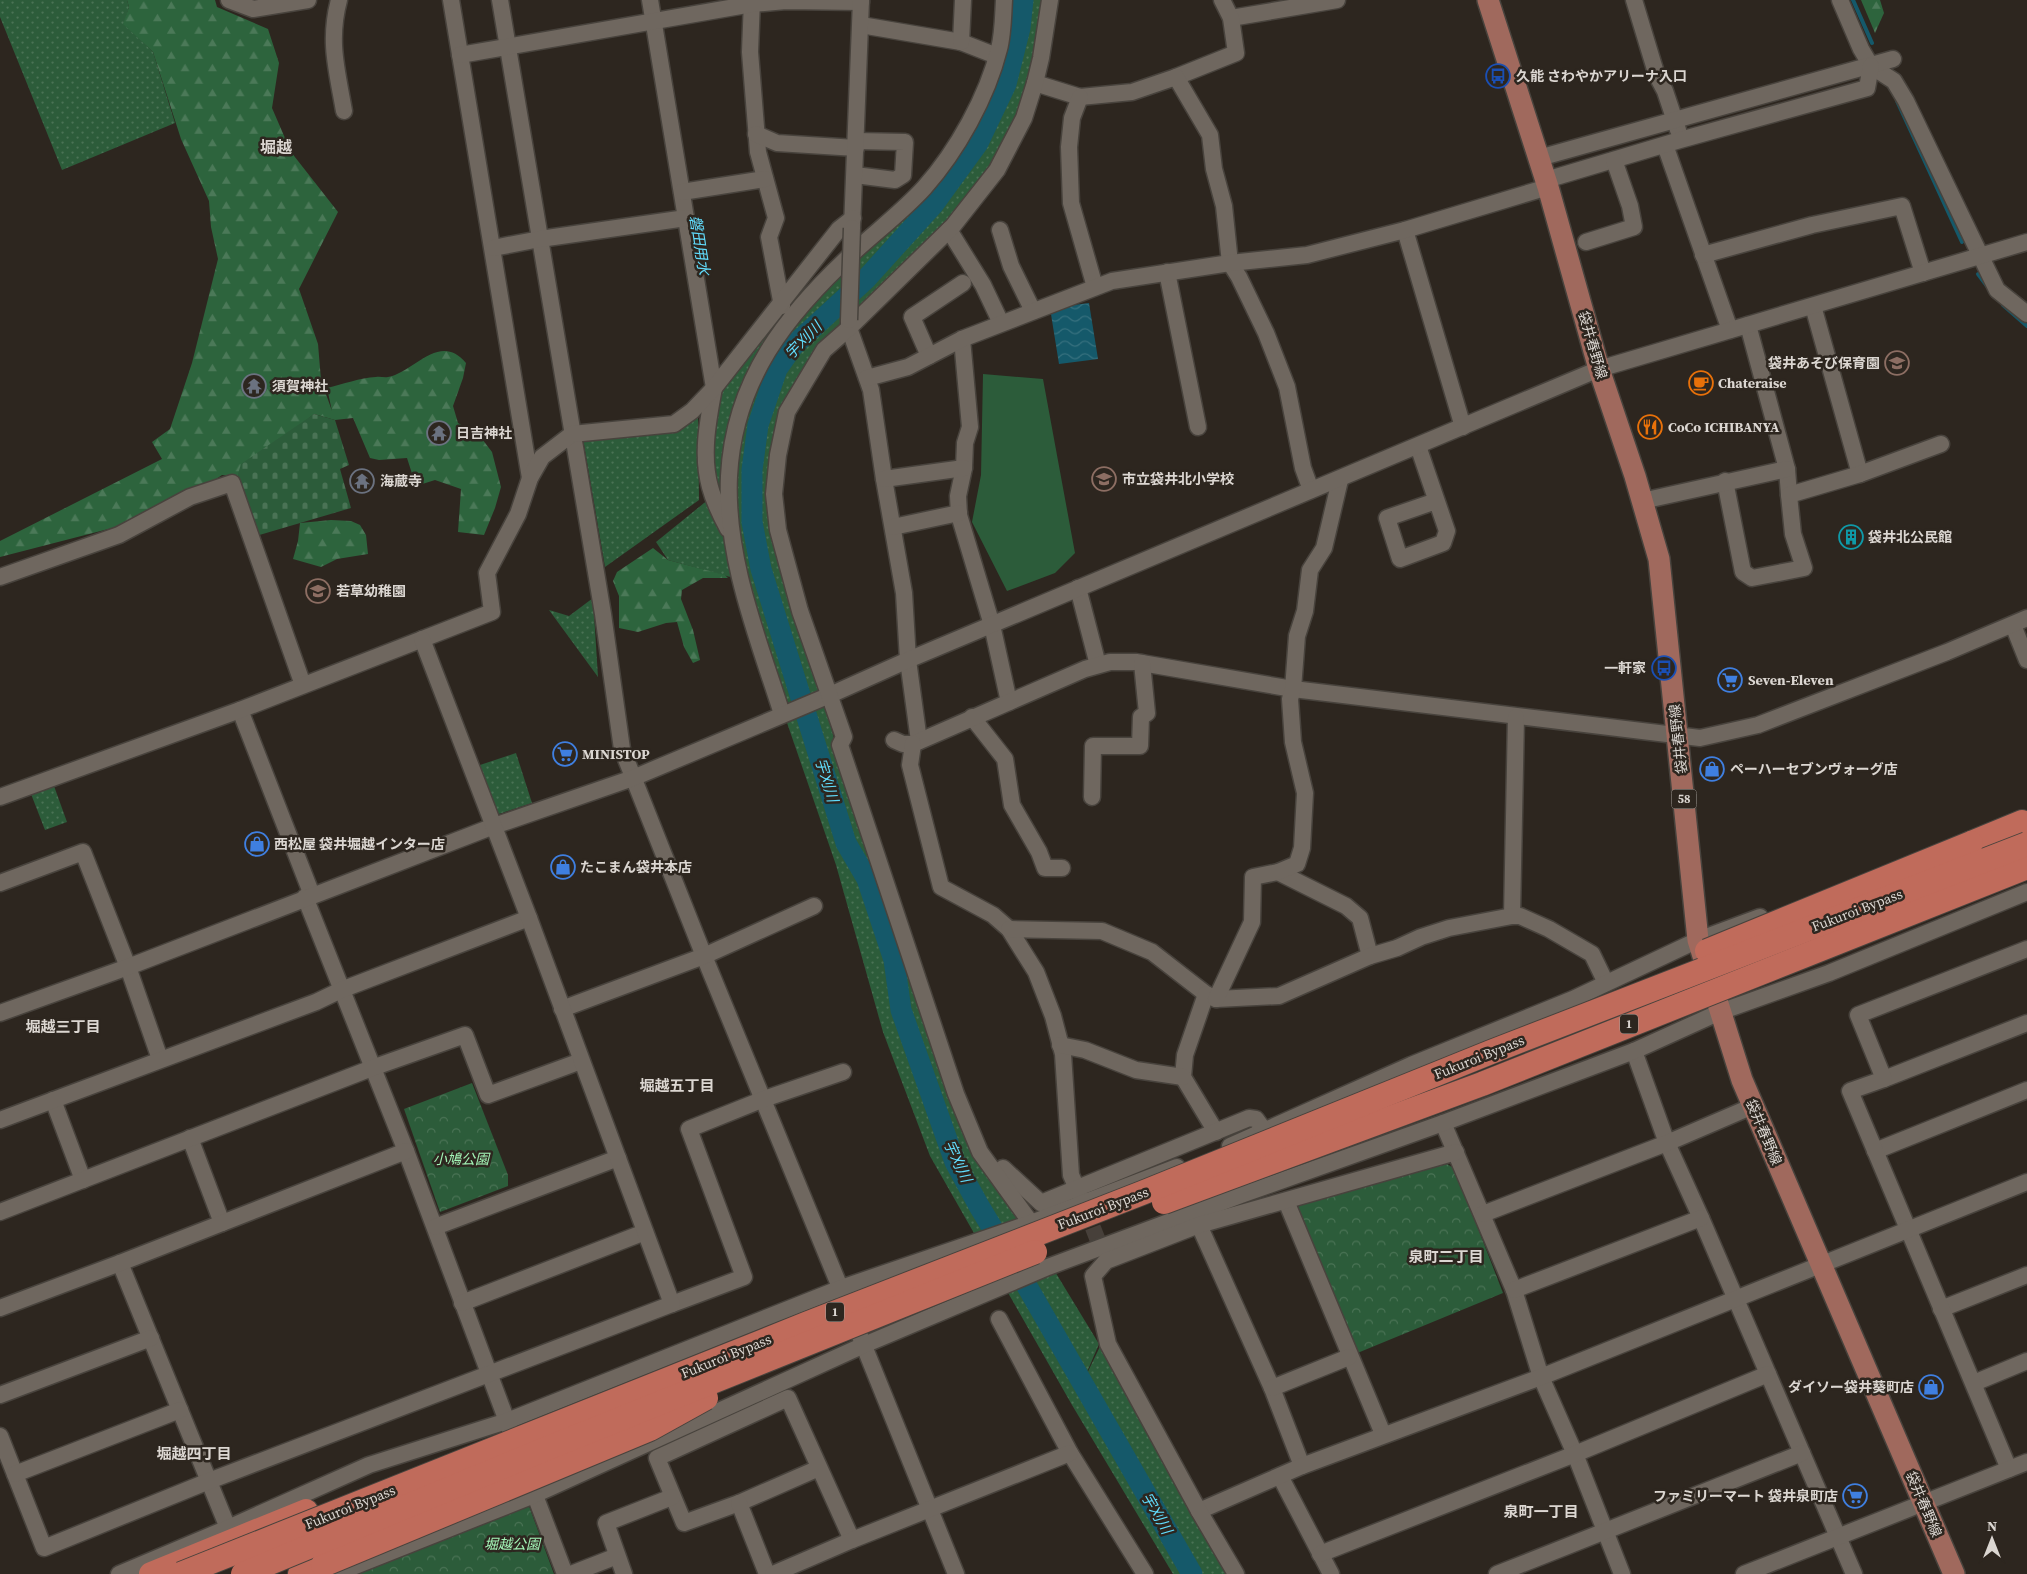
<svg xmlns="http://www.w3.org/2000/svg" width="2027" height="1574" font-family="'Source Serif 4','Noto Sans JP',serif">
	<style>
		.grass { fill: url(#grass-dots) }
		.forest { fill: url(#forest-firs) }
		.cemetery { fill: url(#cemetery-stones) }
		.park { fill: url(#park-crowns) }
		.pitch { fill: #2c5c3a }
		.water { fill: url(#water-waves) }
		.lines { fill: none; stroke-linecap: round; stroke-linejoin: round }
		.stream { stroke: #15596a; stroke-width: 4 }
		.river { stroke: #15596a; stroke-width: 21 }
		.minor-tunnel { stroke: #47403a; stroke-width: 16; stroke-dasharray: 16 8; stroke-linecap: butt }
		.minor-casing { stroke: #48433d; stroke-width: 19 }
		.major-casing { stroke: #48433d; stroke-width: 24 }
		.highway-casing { stroke: #48433d; stroke-width: 26 }
		.minor { stroke: #6f675f; stroke-width: 16 }
		.major { stroke: #a0695d; stroke-width: 21 }
		.highway { stroke: #c06b5b; stroke-width: 24 }
		.minor-bridge-casing { stroke: #48433d; stroke-width: 19; stroke-linecap: butt }
		.highway-bridge-casing { stroke: #48433d; stroke-width: 26; stroke-linecap: butt }
		.minor-bridge { stroke: #6f675f; stroke-width: 16 }
		.highway-bridge { stroke: #c06b5b; stroke-width: 24 }
		.labels { text-anchor: middle; dominant-baseline: central; stroke-width: 5; stroke-linejoin: round; paint-order: stroke }
		.shield { fill: #2d261f; stroke: #a7a19c; stroke-width: 1 }
		.shield-label { font-size: 12px; font-weight: bold; fill: #dbd6d1 }
		.poi-label { font-size: 14px; font-weight: bold; fill: #dbd6d1; stroke: #2d261f; text-anchor: start }
		.street-label { font-size: 14px; fill: #dbd6d1; stroke: #2d261f }
		.park-label { font-size: 14px; font-style: italic; fill: #a3f5b7; stroke: #2d261f }
		.water-label { font-size: 15px; font-style: italic; fill: #61dcfc; stroke: #2d261f }
		.neighbourhood-label { font-size: 15px; font-weight: bold; fill: #dbd6d1; stroke: #2d261f }
		.quarter-label { font-size: 16px; font-weight: bold; fill: #dbd6d1; stroke: #2d261f }
	</style>
	<defs>
		<pattern id="grass-dots" width="8" height="8" patternUnits="userSpaceOnUse" patternTransform="scale(1.25)"><rect width="8" height="8" fill="#2c5c3a"/><path d="M2 2h.1M6 6h.1" fill="none" stroke="#4a7355" stroke-width="1.8" stroke-linecap="round"/></pattern>
		<pattern id="forest-firs" width="22" height="20" patternUnits="userSpaceOnUse" patternTransform="scale(1.25)"><rect width="22" height="20" fill="#2d643d"/><path d="M5 1l3.5 6h-7zM16 11l3.5 6h-7z" fill="#4b7958"/></pattern>
		<pattern id="cemetery-stones" width="16" height="16" patternUnits="userSpaceOnUse" patternTransform="scale(1.25)"><rect width="16" height="16" fill="#2c5c3a"/><path d="M2 7V4a2 2 0 0 1 4 0v3zM10 15v-3a2 2 0 0 1 4 0v3z" fill="#4a7355"/></pattern>
		<pattern id="park-crowns" width="20" height="18" patternUnits="userSpaceOnUse" patternTransform="scale(1.25)"><rect width="20" height="18" fill="#2c5c3a"/><path d="M2 6a3 3 0 1 1 6 0M12 15a3 3 0 1 1 6 0" fill="none" stroke="#4a7355"/></pattern>
		<pattern id="water-waves" width="16" height="10" patternUnits="userSpaceOnUse" patternTransform="scale(1.25)"><rect width="16" height="10" fill="#15596a"/><path d="M0 5q4-4 8 0t8 0" fill="none" stroke="#36707e"/></pattern>
	</defs>
	<rect width="100%" height="100%" fill="#2d261f"/>
	<!-- grass -->
	<g class="grass">
		<path d="M0,0H127L129,7L124,24L153,52L175,123L62,170L0,17Z"/>
		<path d="M1007,0H1045L1034,88L974,199L824,350L777,444L790,573L836,746L981,1162L1023,1219L1099,1344L1081,1386L1106,1334L1236,1574H1173L1072,1405L930,1156L883,1032L836,865L753,624L732,527L712,492L714,388L782,307L787,323L821,294L973,120Z"/>
		<path d="M698,412L699,500L605,567L583,439Z"/>
		<path d="M709,499L735,545L734,578L668,560L656,542Z"/>
		<path d="M593,598L598,677L549,610L569,616Z"/>
		<path d="M516,753L532,803L496,815L477,766Z"/>
		<path d="M54,786L67,822L45,830L31,794Z"/>
	</g>
	<!-- forest -->
	<g class="forest">
		<path d="M127,0H215L217,7L268,29L279,63L272,108L291,152L338,212L299,289L318,344L321,380L332,411L327,388C343,384 360,378 376,377C380,376 384,378 388,377C414,372 440,331 466,363L463,378L453,406L458,423L479,435L492,452L501,487L495,508L484,535L458,532L461,489L435,480L416,486L407,458L379,460L370,458L353,418L335,420L314,414L237,477L222,475L190,497L151,518L0,557V541L162,459L152,442L170,429L192,363L218,259L211,227L209,201L181,139L153,52L123,24L129,7Z"/>
		<path d="M1861,0H1880L1884,13L1875,33Z"/>
		<path d="M331,520L351,521L360,525L366,535L368,554L337,559L321,567L293,559L298,541L300,523Z"/>
		<path d="M653,548L668,560L725,575L728,578H703L682,590L681,599L693,630L700,660L693,663L684,647L677,622L666,623L638,632L619,628V596L613,581L617,572Z"/>
	</g>
	<!-- cemetery -->
	<path class="cemetery" d="M314,414L335,420L349,465L340,469L351,508L256,536L237,477L241,464Z"/>
	<!-- park -->
	<g class="park">
		<path d="M472,1083L508,1175V1186L440,1212L404,1109Z"/>
		<path d="M1447,1164L1455,1169L1503,1293L1355,1354L1297,1208L1300,1202Z"/>
		<path d="M529,1506L554,1574H348Z"/>
	</g>
	<!-- pitch -->
	<path class="pitch" d="M983,374L1043,379L1075,553L1055,573L1007,591L972,522L981,475Z"/>
	<!-- water -->
	<path class="water" d="M1089,303L1098,359L1059,364L1050,308Z"/>
	<g class="lines">
		<!-- stream -->
		<g class="stream">
			<path d="M1853,0L1872,43"/>
			<path d="M1897,101L1962,242"/>
			<path d="M1978,274L1987,286"/>
			<path d="M2003,305L2027,326"/>
		</g>
		<!-- river -->
		<path class="river" d="M1023,0L1020,28L1006,84L978,143L933,205L866,279L793,346L777,369L758,425L752,470V522L761,569L846,843L867,879L894,960L901,1010L955,1162L979,1206L1020,1274L1192,1574"/>
		<!-- minor-tunnel -->
		<path class="minor-tunnel" d="M1084,1205L1106,1261"/>
		<!-- minor casing -->
		<g class="minor-casing">
			<g id="minor">
				<path d="M229,0L253,9L308,0"/>
				<path d="M339,0C328,41 337,70 344,111"/>
				<path d="M451,0L530,478"/>
				<path d="M500,0L603,614L622,749L704,956L844,1297"/>
				<path d="M650,0L714,388C708,420 701,455 710,487C714,502 721,516 728,529"/>
				<path d="M752,0L750,52L758,152L776,218L769,237L782,306"/>
				<path d="M1634,0L1657,76L1665,91L1678,130"/>
				<path d="M1840,0L1861,49L1871,66L1894,81L1906,101L1997,290L2027,314"/>
				<path d="M1231,18L1337,0"/>
				<path d="M861,25L961,42L989,53"/>
				<path d="M961,42L963,0"/>
				<path d="M460,55L752,4L786,1L861,2"/>
				<path d="M1176,77L1236,53L1231,18L1222,0"/>
				<path d="M1035,83L1080,97L1132,92L1176,77L1210,135L1214,169L1224,206L1230,263L1239,277L1266,333L1287,387L1303,468L1311,490"/>
				<path d="M1080,97L1072,118L1069,147L1071,203L1095,287"/>
				<path d="M756,134L777,143L856,148"/>
				<path d="M1665,145L1730,330"/>
				<path d="M1539,158L1893,59"/>
				<path d="M855,175L895,180L903,175L905,142L856,141"/>
				<path d="M1546,180L1680,140L1867,88L1871,66"/>
				<path d="M682,192L765,179"/>
				<path d="M852,228L861,0"/>
				<path d="M949,230L983,285L1001,323"/>
				<path d="M1000,230L1011,266L1033,311"/>
				<path d="M1405,230L1463,427"/>
				<path d="M1586,242L1634,227L1630,206L1614,160"/>
				<path d="M493,248L540,239L686,218"/>
				<path d="M1703,255L1812,225L1902,206L1923,273"/>
				<path d="M1167,272L1198,427"/>
				<path d="M1813,306L1860,474"/>
				<path d="M849,320V328L871,390L884,479L904,593L908,660L919,741"/>
				<path d="M1748,325L1787,469L1789,495"/>
				<path d="M962,339L970,427L965,443L964,468L958,496L959,515L992,625L1009,702"/>
				<path d="M929,356L912,317L963,283"/>
				<path d="M867,378L908,367L962,339L1112,281L1230,263L1307,255L1405,230L1548,187"/>
				<path d="M1418,446L1447,531L1443,543L1400,559L1387,518L1436,501"/>
				<path d="M884,479L964,468"/>
				<path d="M1725,481L1743,572L1752,578L1804,568L1793,534L1789,495L1860,474L1941,444"/>
				<path d="M1642,501L1787,469"/>
				<path d="M893,527L959,513"/>
				<path d="M0,577L119,535L190,497L232,483L303,685"/>
				<path d="M1078,588L1098,665"/>
				<path d="M2013,625L2027,660"/>
				<path d="M240,710L312,895"/>
				<path d="M782,714C758,638 725,558 729,476C734,380 786,314 855,251C878,230 903,211 924,188C957,151 987,97 999,49C1003,34 1003,16 1004,0"/>
				<path d="M972,717L1005,759L1012,805L1039,852L1045,868H1062"/>
				<path d="M894,740L903,744H913L1085,669L1110,662H1136L1293,689L1700,738L1758,725L1947,652L2027,618"/>
				<path d="M913,744L910,765L941,887L993,915L1009,929L1036,972L1053,1016L1063,1054L1071,1175L1079,1193"/>
				<path d="M0,797L240,710L492,612L487,573L518,514L530,478L542,457L572,434L674,424L692,411L714,388L839,229L853,218"/>
				<path d="M1092,797L1093,746H1140L1141,717L1147,713L1142,663"/>
				<path d="M1278,872L1346,906L1360,918L1370,956"/>
				<path d="M0,883L83,852L128,967L160,1059"/>
				<path d="M305,897L406,1151L511,1432"/>
				<path d="M1512,916L1516,717"/>
				<path d="M1009,929L1102,931L1152,952L1206,994L1216,999L1279,996L1370,956L1397,948L1421,937L1449,928L1512,916H1520L1549,929L1592,954L1606,983"/>
				<path d="M1206,994L1185,1055L1183,1077L1216,1132"/>
				<path d="M1216,999L1252,922L1253,877L1278,872L1297,864L1302,848L1305,793L1293,742L1290,699L1293,689L1297,636L1305,611L1310,570L1324,548L1340,480"/>
				<path d="M562,1009L704,956L814,906"/>
				<path d="M0,1013L128,967L494,826L633,778L830,695L908,660L1599,369L2027,242"/>
				<path d="M1060,1045L1085,1050L1136,1070L1183,1077"/>
				<path d="M1634,1051L1667,1143L1701,1218L1854,1574"/>
				<path d="M1884,1079L2027,1023"/>
				<path d="M53,1100L83,1180"/>
				<path d="M0,1120L316,1002L341,990L529,918"/>
				<path d="M1443,1123L1514,1290L1541,1377L1575,1454L1622,1574"/>
				<path d="M190,1138L222,1223"/>
				<path d="M1230,1146L1411,1065L1573,999L1698,940L1760,917"/>
				<path d="M1875,1151L2027,1090"/>
				<path d="M1003,1168L1041,1203L1249,1118L1256,1119L1264,1130"/>
				<path d="M1286,1201L1383,1434"/>
				<path d="M0,1212L372,1068L465,1035L488,1095L581,1061"/>
				<path d="M1483,1214L1667,1143L1753,1106"/>
				<path d="M1031,1223L980,1152L956,1094L840,745L844,737L800,611L778,530L774,494L778,455L787,412L824,350L849,328L953,226L997,170L1024,118L1035,83L1041,58L1050,0"/>
				<path d="M1199,1225L1272,1388L1302,1466"/>
				<path d="M435,1227L618,1158"/>
				<path d="M120,1263L228,1528"/>
				<path d="M1514,1290L1701,1218"/>
				<path d="M462,1303L645,1232"/>
				<path d="M672,1304L744,1277L689,1129L764,1099L843,1072"/>
				<path d="M0,1308L120,1263L406,1151"/>
				<path d="M1941,1309L2027,1275"/>
				<path d="M999,1319L1070,1453L1145,1574"/>
				<path d="M860,1336L956,1574"/>
				<path d="M1974,1383L2027,1361"/>
				<path d="M1272,1388L1349,1357"/>
				<path d="M0,1395L151,1338"/>
				<path d="M0,1436L44,1548L209,1481L672,1304L529,918L422,639"/>
				<path d="M819,1468L739,1503L684,1523L657,1458L788,1398L852,1540"/>
				<path d="M2009,1469L1850,1091L1884,1079L1858,1015L2027,949"/>
				<path d="M15,1474L180,1410"/>
				<path d="M1280,1476L1331,1574"/>
				<path d="M531,1485L565,1574"/>
				<path d="M739,1503L767,1574"/>
				<path d="M1199,1511L1302,1466L1541,1377L2027,1182"/>
				<path d="M1320,1554L1575,1454L1768,1374"/>
				<path d="M119,1574L228,1528L369,1465L507,1421L841,1288L1031,1223L1177,1167"/>
				<path d="M335,1574L534,1495L864,1345L1048,1267L1241,1195L1443,1123L1634,1051L1720,1012L1829,973L2027,892"/>
				<path d="M571,1574L617,1556"/>
				<path d="M624,1574L606,1523L672,1497"/>
				<path d="M773,1574L852,1540L1070,1453"/>
				<path d="M1236,1574L1199,1511L1108,1344L1093,1276L1106,1261L1199,1225L1456,1152"/>
				<path d="M1497,1574L1802,1453"/>
				<path d="M1744,1574L2027,1462"/>
			</g>
		</g>
		<!-- major casing -->
		<g class="major-casing">
			<path id="major" d="M1488,0L1548,187L1599,369L1635,476L1659,559L1698,940L1742,1080L1954,1574"/>
		</g>
		<!-- highway casing -->
		<g class="highway-casing">
			<g id="highway">
				<path d="M1971,843L2022,822"/>
				<path d="M151,1574L306,1511"/>
				<path d="M300,1574L323,1565"/>
			</g>
		</g>
		<!-- minor -->
		<use href="#minor" class="minor"/>
		<!-- major -->
		<use href="#major" class="major"/>
		<!-- highway -->
		<use href="#highway" class="highway"/>
		<!-- minor-bridge casing -->
		<g class="minor-bridge-casing">
			<path id="minor-bridge" d="M849,320L852,228"/>
		</g>
		<!-- highway-bridge casing -->
		<g class="highway-bridge-casing">
			<g id="highway-bridge">
				<path d="M1707,951L1971,843"/>
				<path d="M1164,1202L1482,1084L2027,867"/>
				<path d="M323,1565L650,1429L706,1398"/>
				<path d="M181,1574L806,1324L1142,1193L1491,1052L2027,844"/>
				<path d="M243,1574L548,1448L1035,1252"/>
			</g>
		</g>
		<!-- minor-bridge -->
		<use href="#minor-bridge" class="minor-bridge"/>
		<!-- highway-bridge -->
		<use href="#highway-bridge" class="highway-bridge"/>
	</g>
	<!-- icons -->
	<defs>
		<g id="bus-ring" transform="scale(1.25)"><circle r="9.5" fill="#2d261f" stroke="#1a4fb4" stroke-width="1.5"/><path d="M-5-6H5V4H4V6H2V4H-2V6H-4V4H-5ZM-3.5-4V0h7V-4ZM-3.5 1.2v1.5H-2V1.2ZM2 1.2v1.5H3.5V1.2Z" fill="#1a4fb4"/></g>
		<g id="school-ring" transform="scale(1.25)"><circle r="9.5" fill="#2d261f" stroke="#8d6e63" stroke-width="1.5"/><path d="M0-5L7-2L0 1L-7-2ZM-4 1L0 2.5L4 1V4Q0 6-4 4Z" fill="#8d6e63"/></g>
		<g id="cafe-ring" transform="scale(1.25)"><circle r="9.5" fill="#2d261f" stroke="#e8710a" stroke-width="1.5"/><path d="M-5.5-4.5H6V0H3Q3 3.5 0 3.5H-2.5Q-5.5 3.5-5.5 0ZM3-3.2v2h1.7v-2ZM-6 4.5H4V6H-6Z" fill="#e8710a"/></g>
		<g id="temple-ring" transform="scale(1.25)"><circle r="9.5" fill="#2d261f" stroke="#6b7280" stroke-width="1.5"/><path d="M0-6L5-2H3V0L6.5 2.5H4V6H1.5V3h-3V6H-4V2.5H-6.5L-3 0V-2H-5Z" fill="#6b7280"/></g>
		<g id="restaurant-ring" transform="scale(1.25)"><circle r="9.5" fill="#2d261f" stroke="#e8710a" stroke-width="1.5"/><path d="M-5-6h1v4h1v-4h1v4h1v-4h1v5L-1.5 .5V6h-2V.5L-5-1ZM5-6V6H3V1.5H1.5Q1.5-4 5-6Z" fill="#e8710a"/></g>
		<g id="building-ring" transform="scale(1.25)"><circle r="9.5" fill="#2d261f" stroke="#0f9aa8" stroke-width="1.5"/><path d="M-4-6H4V6H1V3H-1V6H-4ZM-2.5-4.3h1.7v1.8h-1.7ZM.8-4.3h1.7v1.8H.8ZM-2.5-1h1.7V.8h-1.7ZM.8-1h1.7V.8H.8Z" fill="#0f9aa8"/></g>
		<g id="supermarket-ring" transform="scale(1.25)"><circle r="9.5" fill="#2d261f" stroke="#3f7fe0" stroke-width="1.5"/><path d="M-6-5.5h2.5l.6 2H6L4.5 2H-2.5L-4.4-4H-6ZM-1.5 3.2a1.3 1.3 0 1 0 .1 0ZM3 3.2a1.3 1.3 0 1 0 .1 0Z" fill="#3f7fe0"/></g>
		<g id="shop-ring" transform="scale(1.25)"><circle r="9.5" fill="#2d261f" stroke="#3f7fe0" stroke-width="1.5"/><path d="M-5-2.5h2.3a2.7 3.5 0 0 1 5.4 0H5L5.5 6h-11ZM-1.5-2.5h3a1.5 2.3 0 0 0-3 0Z" fill="#3f7fe0"/></g>
	</defs>
	<g fill-rule="evenodd">
		<use href="#bus-ring" x="1498" y="76"/>
		<use href="#school-ring" x="1897" y="363"/>
		<use href="#cafe-ring" x="1701" y="383"/>
		<use href="#temple-ring" x="254" y="386"/>
		<use href="#restaurant-ring" x="1650" y="427"/>
		<use href="#temple-ring" x="439" y="433"/>
		<use href="#school-ring" x="1104" y="479"/>
		<use href="#temple-ring" x="362" y="481"/>
		<use href="#building-ring" x="1851" y="537"/>
		<use href="#school-ring" x="318" y="591"/>
		<use href="#bus-ring" x="1664" y="668"/>
		<use href="#supermarket-ring" x="1730" y="680"/>
		<use href="#supermarket-ring" x="565" y="754"/>
		<use href="#shop-ring" x="1712" y="769"/>
		<use href="#shop-ring" x="257" y="844"/>
		<use href="#shop-ring" x="563" y="867"/>
		<use href="#shop-ring" x="1931" y="1387"/>
		<use href="#supermarket-ring" x="1855" y="1496"/>
	</g>
	<g class="labels">
		<!-- shield labels -->
		<g class="shield">
			<rect x="1671.5" y="789.5" width="25" height="19" rx="4"/>
			<rect x="1620" y="1014.5" width="18" height="19" rx="4"/>
			<rect x="826" y="1302.5" width="18" height="19" rx="4"/>
		</g>
		<g class="shield-label">
			<text x="1684" y="799">58</text>
			<text x="1629" y="1024">1</text>
			<text x="835" y="1312">1</text>
		</g>
		<!-- poi labels -->
		<g class="poi-label">
			<text x="1516" y="76">久能 さわやかアリーナ入口</text>
			<text x="1880" y="363" text-anchor="end">袋井あそび保育園</text>
			<text x="1718" y="383">Chateraise</text>
			<text x="272" y="386">須賀神社</text>
			<text x="1668" y="427">CoCo ICHIBANYA</text>
			<text x="456" y="433">日吉神社</text>
			<text x="1122" y="479">市立袋井北小学校</text>
			<text x="380" y="481">海蔵寺</text>
			<text x="1868" y="537">袋井北公民館</text>
			<text x="336" y="591">若草幼稚園</text>
			<text x="1646" y="668" text-anchor="end">一軒家</text>
			<text x="1748" y="680">Seven-Eleven</text>
			<text x="582" y="754">MINISTOP</text>
			<text x="1730" y="769">ペーハーセブンヴォーグ店</text>
			<text x="274" y="844">西松屋 袋井堀越インター店</text>
			<text x="580" y="867">たこまん袋井本店</text>
			<text x="1914" y="1387" text-anchor="end">ダイソー袋井葵町店</text>
			<text x="1838" y="1496" text-anchor="end">ファミリーマート 袋井泉町店</text>
		</g>
		<!-- street labels -->
		<g class="street-label">
			<text transform="translate(1593 345) rotate(74)">袋井春野線</text>
			<text transform="translate(1678 739) rotate(-96)">袋井春野線</text>
			<text transform="translate(1857 910) rotate(-21)">Fukuroi Bypass</text>
			<text transform="translate(1479 1057) rotate(-22)">Fukuroi Bypass</text>
			<text transform="translate(1764 1132) rotate(67)">袋井春野線</text>
			<text transform="translate(1103 1208) rotate(-21)">Fukuroi Bypass</text>
			<text transform="translate(726 1356) rotate(-22)">Fukuroi Bypass</text>
			<text transform="translate(1924 1504) rotate(67)">袋井春野線</text>
			<text transform="translate(350 1507) rotate(-22)">Fukuroi Bypass</text>
		</g>
		<!-- park labels -->
		<g class="park-label">
			<text x="461" y="1159">小鳩公園</text>
			<text x="512" y="1544">堀越公園</text>
		</g>
		<!-- water labels -->
		<g class="water-label">
			<text transform="translate(700 245) rotate(81)">磐田用水</text>
			<text transform="translate(803 340) rotate(-46)">宇刈川</text>
			<text transform="translate(827 780) rotate(73)">宇刈川</text>
			<text transform="translate(958 1161) rotate(65)">宇刈川</text>
			<text transform="translate(1157 1513) rotate(60)">宇刈川</text>
		</g>
		<!-- neighbourhood labels -->
		<g class="neighbourhood-label">
			<text x="63" y="1026">堀越三丁目</text>
			<text x="677" y="1085">堀越五丁目</text>
			<text x="1446" y="1256">泉町二丁目</text>
			<text x="194" y="1453">堀越四丁目</text>
			<text x="1541" y="1511">泉町一丁目</text>
		</g>
		<!-- quarter labels -->
		<g class="quarter-label">
			<text x="276" y="147">堀越</text>
		</g>
	</g>
	<!-- north arrow -->
	<g transform="translate(1992 1539)" stroke="#2d261f" stroke-width="4" paint-order="stroke">
	<path d="M0-4L9 19L0 12L-9 19Z" fill="#dbd6d1"/>
	<text y="-8" font-size="14" font-weight="bold" text-anchor="middle" fill="#dbd6d1">N</text>
	</g>
</svg>
